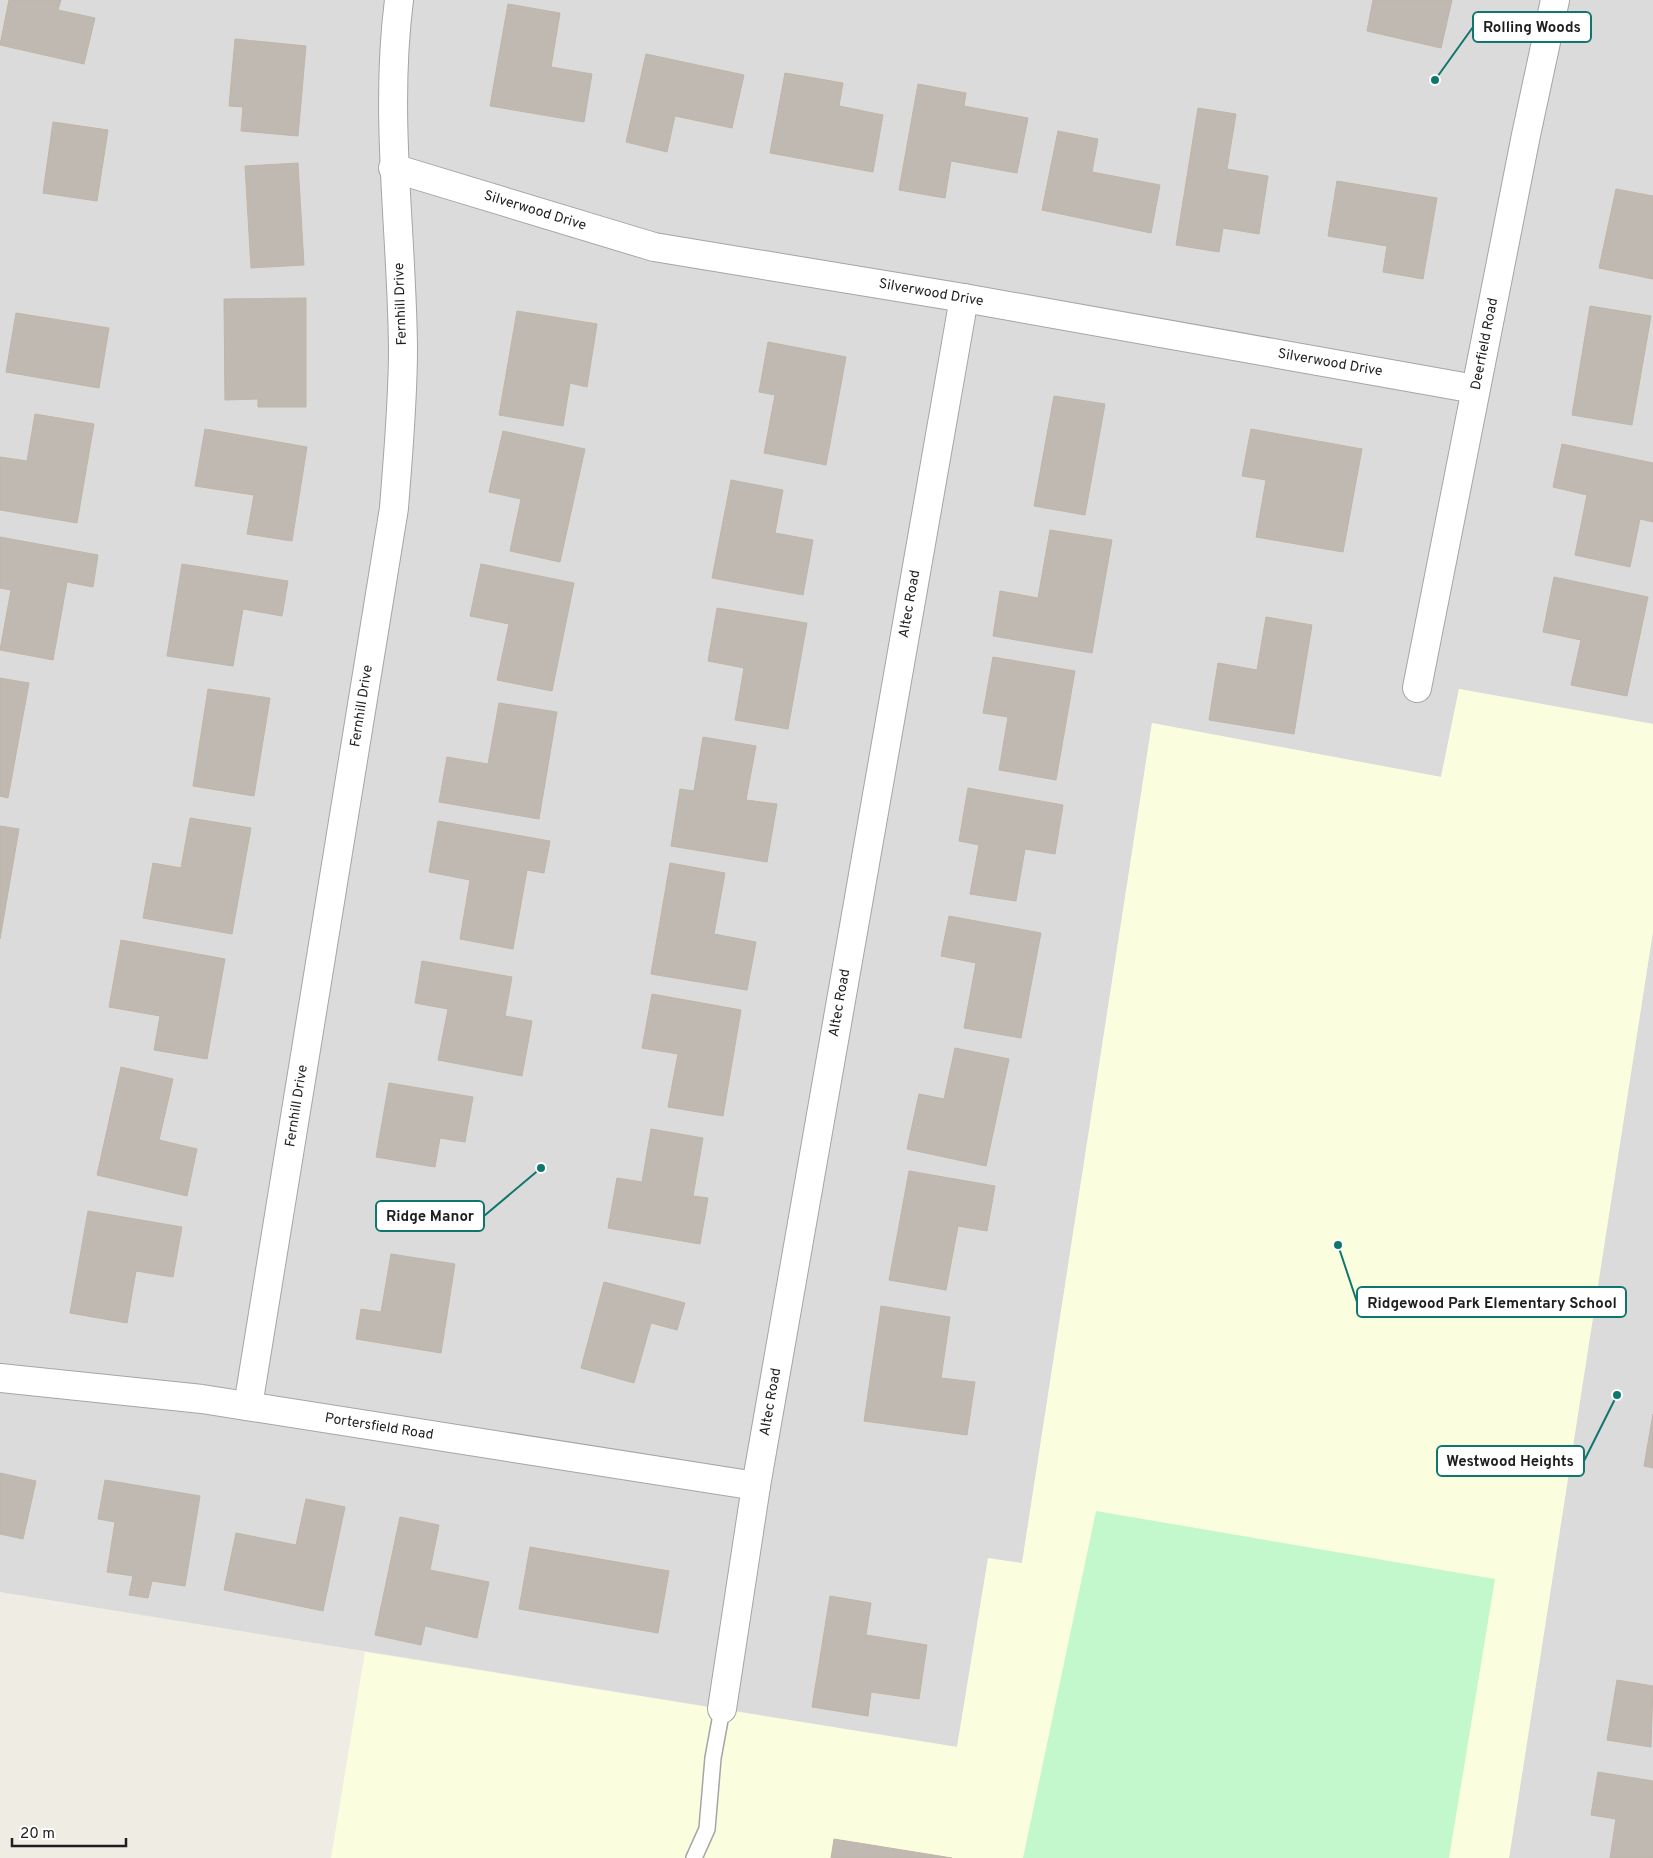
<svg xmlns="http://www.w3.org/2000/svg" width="1653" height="1858" font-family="Overpass,sans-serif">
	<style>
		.residential { fill: #dcdbdb }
		.education { fill: #fbfede }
		.park { fill: #c2f8cc }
		.building { fill: #bfb9b1; stroke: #c0b5a7 }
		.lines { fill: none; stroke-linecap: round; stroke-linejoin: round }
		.lane-casing { stroke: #a5a5a5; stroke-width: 18 }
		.street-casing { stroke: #a5a5a5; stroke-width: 30 }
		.lane { stroke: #fff; stroke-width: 15 }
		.street { stroke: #fff; stroke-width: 28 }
		.labels { text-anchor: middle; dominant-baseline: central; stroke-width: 4; stroke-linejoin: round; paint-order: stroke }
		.street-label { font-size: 14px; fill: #1e1e1e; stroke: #fff }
		.leader { fill: none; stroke: #0f766e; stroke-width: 2 }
		.callout-dot { fill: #0f766e; stroke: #fff; stroke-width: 2 }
		.callout { fill: #fff; stroke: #0f766e; stroke-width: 2 }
		.callout-label { font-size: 15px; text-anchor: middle; font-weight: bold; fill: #1e1e1e }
	</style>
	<rect width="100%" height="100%" fill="#efece4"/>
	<!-- residential -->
	<g class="residential">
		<path d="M0,0H1653V724L1459,689L1441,777L1152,723L1022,1564L988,1559L957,1747L0,1592Z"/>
		<path d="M1653,931V1858H1509Z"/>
	</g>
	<!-- education -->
	<path class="education" d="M1459,689L1653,724V931L1509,1858H331L365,1652L957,1747L988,1558L1022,1563L1152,723L1441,777Z"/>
	<!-- park -->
	<path class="park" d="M1096,1511L1495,1579L1449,1858H1023Z"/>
	<!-- building -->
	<g class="building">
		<path d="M9,0H61L58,10L95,18L84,64L0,45Z"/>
		<path d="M1373,0H1452L1441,48L1367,31Z"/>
		<path d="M508,4L560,13L551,67L592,74L584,122L490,106Z"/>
		<path d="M235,39L306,46L298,136L241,131L243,107L229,106Z"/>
		<path d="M646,54L744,75L732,128L675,116L667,152L626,142Z"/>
		<path d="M785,73L843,83L839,106L883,115L873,172L770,153Z"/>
		<path d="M918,84L966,93L964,106L1028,118L1017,173L951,161L945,198L899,190Z"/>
		<path d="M1198,108L1236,114L1227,169L1268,176L1259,234L1223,228L1219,252L1176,245Z"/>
		<path d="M53,122L108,130L97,201L43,193Z"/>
		<path d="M1058,131L1098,139L1092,172L1160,185L1151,233L1042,210Z"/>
		<path d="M298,163L304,265L251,268L245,166Z"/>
		<path d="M1337,181L1437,198L1423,279L1383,272L1387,246L1328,236Z"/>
		<path d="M1616,189L1653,196V279L1599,268Z"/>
		<path d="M306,298V407H258V399L225,400L224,299Z"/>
		<path d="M1590,306L1651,316L1632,425L1572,415Z"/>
		<path d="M517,311L597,324L587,387L570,383L563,426L499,415Z"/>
		<path d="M16,313L109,328L99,388L6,372Z"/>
		<path d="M768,342L846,357L826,465L764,453L775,395L759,392Z"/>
		<path d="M1054,396L1105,404L1085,515L1034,506Z"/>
		<path d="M35,414L94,424L77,523L0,510V457L27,461Z"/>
		<path d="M205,429L307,447L292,541L247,534L254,495L195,486Z"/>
		<path d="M1251,429L1362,449L1343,552L1256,537L1266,480L1242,476Z"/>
		<path d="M503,431L585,449L560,562L510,551L521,499L489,492Z"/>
		<path d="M1562,444L1653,463V522L1640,519L1630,567L1575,555L1587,495L1553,487Z"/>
		<path d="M731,480L783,490L775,533L813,540L803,595L712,578Z"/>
		<path d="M1050,530L1112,540L1092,653L993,636L1000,591L1038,598Z"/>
		<path d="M0,537L98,555L93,587L67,582L53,660L0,650L11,590L0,588Z"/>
		<path d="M182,564L288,581L282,616L243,609L233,666L167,656Z"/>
		<path d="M481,564L574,583L552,691L497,680L509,624L470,616Z"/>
		<path d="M1554,577L1648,597L1627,696L1571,685L1581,640L1543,632Z"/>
		<path d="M717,608L807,623L788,729L735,720L744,668L708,661Z"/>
		<path d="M1266,617L1312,625L1294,734L1209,720L1218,663L1257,670Z"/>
		<path d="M993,657L1075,671L1056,780L999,770L1008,717L983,713Z"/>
		<path d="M0,678L29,683L8,798L0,796Z"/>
		<path d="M208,689L270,698L254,796L193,786Z"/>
		<path d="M499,703L557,712L539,819L439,802L447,757L488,764Z"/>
		<path d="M703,737L756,746L746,800L777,804L767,862L671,846L680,789L694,791Z"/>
		<path d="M968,788L1063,805L1055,854L1025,849L1016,901L970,894L979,845L959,841Z"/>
		<path d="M190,818L251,828L232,934L143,918L153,863L181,868Z"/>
		<path d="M438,821L550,841L544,873L527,870L513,949L460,939L470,880L429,872Z"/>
		<path d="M0,826L19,829L0,939Z"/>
		<path d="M670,863L725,873L714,934L756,942L747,990L651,974Z"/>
		<path d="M949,916L1041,933L1021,1038L964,1028L976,963L941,956Z"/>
		<path d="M121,940L225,959L207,1059L154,1050L160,1016L109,1007Z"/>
		<path d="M422,961L512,977L505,1016L532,1021L522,1076L438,1060L448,1009L415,1003Z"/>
		<path d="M652,994L741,1010L723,1116L668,1107L678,1054L642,1048Z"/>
		<path d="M955,1048L1009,1059L986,1166L907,1149L919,1094L944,1099Z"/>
		<path d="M121,1067L173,1079L159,1140L197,1149L187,1196L97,1175Z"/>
		<path d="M389,1083L473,1097L465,1142L440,1138L435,1167L376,1157Z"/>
		<path d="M651,1129L703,1138L693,1196L708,1198L700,1244L608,1228L617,1178L642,1182Z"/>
		<path d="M909,1171L995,1186L987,1231L958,1226L946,1290L889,1280Z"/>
		<path d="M88,1211L182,1227L173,1277L136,1271L127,1323L70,1313Z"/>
		<path d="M391,1254L455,1264L441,1353L356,1339L361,1309L381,1312Z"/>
		<path d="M604,1282L685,1303L677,1330L651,1323L634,1383L581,1368Z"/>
		<path d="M881,1306L950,1317L941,1378L975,1382L967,1435L864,1421Z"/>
		<path d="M1653,1414V1468L1644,1466Z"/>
		<path d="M0,1473L36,1481L23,1539L0,1534Z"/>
		<path d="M105,1480L200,1496L185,1586L152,1581L148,1598L129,1595L133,1576L107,1572L115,1522L98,1519Z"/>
		<path d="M306,1499L345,1507L323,1611L224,1590L236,1533L296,1545Z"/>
		<path d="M400,1517L439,1525L430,1570L489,1582L477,1638L425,1626L421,1645L375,1635Z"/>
		<path d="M530,1547L669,1571L658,1633L519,1609Z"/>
		<path d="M830,1596L871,1603L866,1635L927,1645L919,1699L871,1692L868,1716L812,1707Z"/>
		<path d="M1617,1680L1653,1686L1651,1747L1607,1740Z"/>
		<path d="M1598,1772L1653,1781V1858H1610L1616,1819L1591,1815Z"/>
		<path d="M834,1839L952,1858H831Z"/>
	</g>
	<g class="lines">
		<!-- lane casing -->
		<g class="lane-casing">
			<path id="lane" d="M694,1858L707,1829L713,1758L722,1709"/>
		</g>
		<!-- street casing -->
		<g class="street-casing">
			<g id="street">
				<path d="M393,168L654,247L964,298L1475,389"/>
				<path d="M1417,688L1526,135L1555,0"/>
				<path d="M0,1378L202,1399L756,1486"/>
				<path d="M248,1406L394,508C398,455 403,402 403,349C402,232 384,117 399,0"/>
				<path d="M722,1709L756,1486L964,298"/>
			</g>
		</g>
		<!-- lane -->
		<use href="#lane" class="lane"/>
		<!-- street -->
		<use href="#street" class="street"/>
	</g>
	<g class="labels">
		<!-- street labels -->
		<g class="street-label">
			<text transform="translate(535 211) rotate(17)">Silverwood Drive</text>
			<text transform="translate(931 293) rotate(10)">Silverwood Drive</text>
			<text transform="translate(401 304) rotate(-92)">Fernhill Drive</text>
			<text transform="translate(1485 344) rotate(-79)">Deerfield Road</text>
			<text transform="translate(1330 363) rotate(10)">Silverwood Drive</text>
			<text transform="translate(910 604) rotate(-80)">Altec Road</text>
			<text transform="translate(362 706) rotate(-81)">Fernhill Drive</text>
			<text transform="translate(840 1003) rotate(-80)">Altec Road</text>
			<text transform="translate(297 1106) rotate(-81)">Fernhill Drive</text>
			<text transform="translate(771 1402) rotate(-80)">Altec Road</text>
			<text transform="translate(379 1427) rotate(9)">Portersfield Road</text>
		</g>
	</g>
	<!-- callouts -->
	<path class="leader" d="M1435 80L1473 27M541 1168L484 1216M1338 1245L1357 1302M1617 1395L1584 1461"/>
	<g class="callout-dot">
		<circle cx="1435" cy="80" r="5"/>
		<circle cx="541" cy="1168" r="5"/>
		<circle cx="1338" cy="1245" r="5"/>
		<circle cx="1617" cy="1395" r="5"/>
	</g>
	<g class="callout">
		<rect x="1473" y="12" width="118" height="30" rx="5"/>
		<rect x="376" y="1201" width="108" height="30" rx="5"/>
		<rect x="1357" y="1287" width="269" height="30" rx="5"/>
		<rect x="1437" y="1446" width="147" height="30" rx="5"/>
	</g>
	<g class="callout-label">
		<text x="1532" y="32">Rolling Woods</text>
		<text x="430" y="1221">Ridge Manor</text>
		<text x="1492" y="1308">Ridgewood Park Elementary School</text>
		<text x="1510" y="1466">Westwood Heights</text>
	</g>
	<!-- scale -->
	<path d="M12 1838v8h114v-8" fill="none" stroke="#1e1e1e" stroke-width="2.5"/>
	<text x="20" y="1838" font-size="15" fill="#1e1e1e" stroke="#ffffff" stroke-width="4" paint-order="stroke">20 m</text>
</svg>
